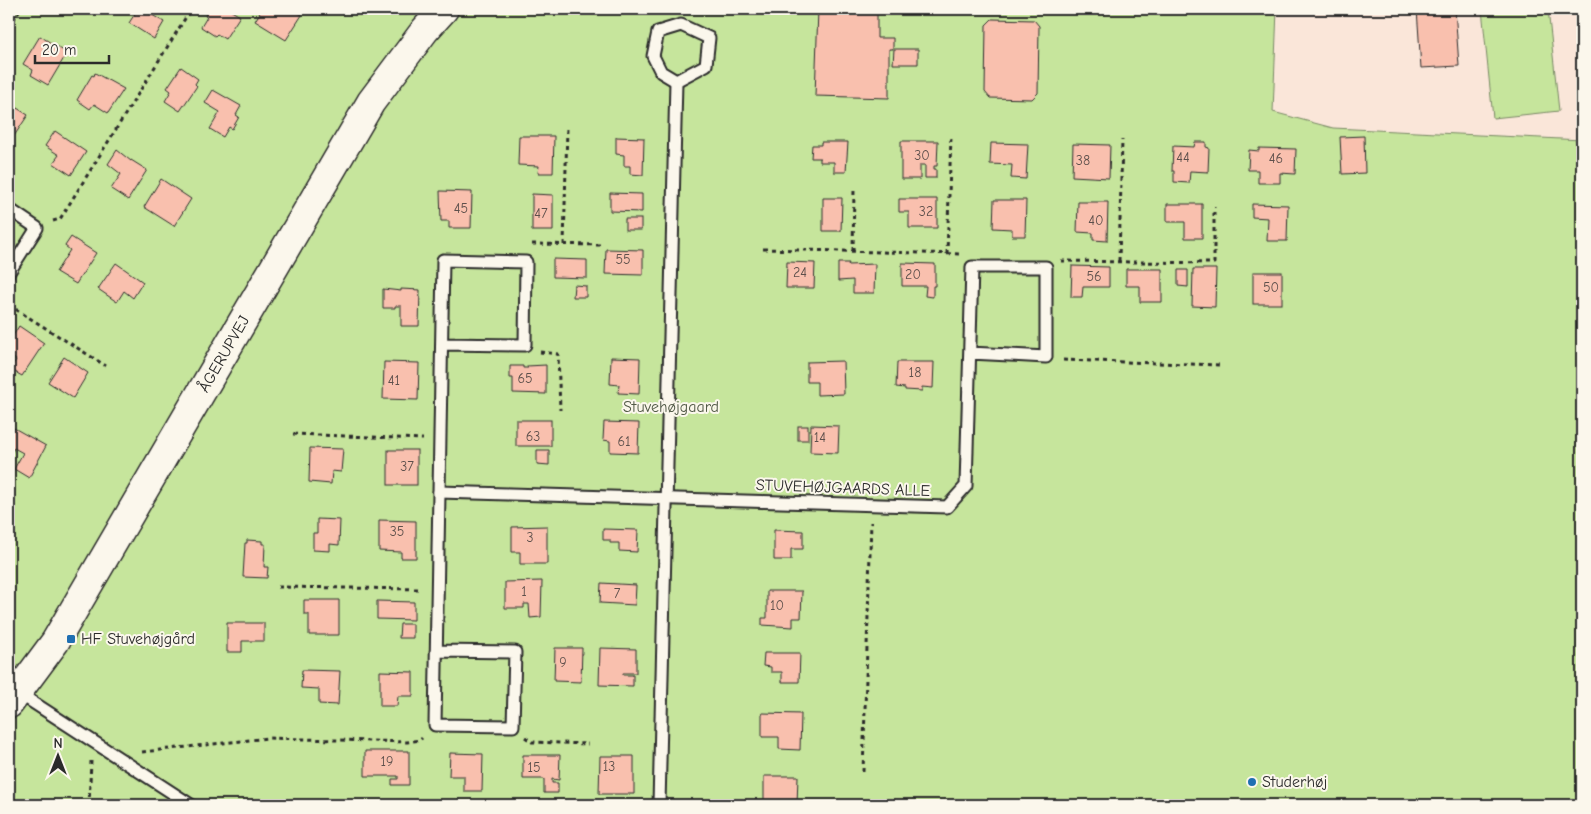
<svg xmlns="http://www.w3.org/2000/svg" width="1591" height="814" font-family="'Comic Neue',sans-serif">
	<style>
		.green { fill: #c6e59c; stroke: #788864 }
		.building { fill: #f9c0ae; stroke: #2b2b2b }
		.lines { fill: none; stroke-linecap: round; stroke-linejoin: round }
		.service-casing { stroke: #2b2b2b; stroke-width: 15 }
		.tertiary-casing { stroke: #2b2b2b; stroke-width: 31 }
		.path { stroke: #2b2b2b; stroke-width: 3; stroke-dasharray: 4 4; stroke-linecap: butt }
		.service { stroke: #fbf7ec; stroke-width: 11 }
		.tertiary { stroke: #fbf7ec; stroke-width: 28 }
		.poi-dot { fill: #1f6fb2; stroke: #fbf7ec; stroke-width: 2 }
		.labels { text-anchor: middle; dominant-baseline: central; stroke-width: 4; stroke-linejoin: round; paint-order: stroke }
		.number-label { font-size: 14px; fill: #5e504c }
		.street-label { font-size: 16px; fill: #2b2b2b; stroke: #fbf7ec }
		.park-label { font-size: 16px; fill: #525a47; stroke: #fbf7ec }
		.poi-label { font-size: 16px; fill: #2b2b2b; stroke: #fbf7ec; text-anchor: start }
	</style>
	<rect width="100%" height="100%" fill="#fae6d9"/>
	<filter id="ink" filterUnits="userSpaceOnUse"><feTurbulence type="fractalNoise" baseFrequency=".02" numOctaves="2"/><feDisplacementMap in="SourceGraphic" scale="10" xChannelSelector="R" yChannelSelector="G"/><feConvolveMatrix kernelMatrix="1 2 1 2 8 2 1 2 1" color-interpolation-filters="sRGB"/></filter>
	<g filter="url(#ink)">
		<!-- green -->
		<g class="green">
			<path d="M9,9H1277L1273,112L1333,128L1582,140V805H9Z"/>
			<path d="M1482,9H1548L1559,111L1493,118Z"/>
		</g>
		<!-- building -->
		<g class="building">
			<path d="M138,9H142L164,22L154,39L129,23Z"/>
			<path d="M209,9H228L240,16L225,39L217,34L215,36L201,27L207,17L205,16Z"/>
			<path d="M262,9H292L302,15L286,40L255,21Z"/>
			<path d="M818,9H877V38H893V49H889V98L815,96Z"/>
			<path d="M1417,9H1455L1459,66L1421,68Z"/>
			<path d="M992,19L1034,20L1039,26L1038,93L1032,99L990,98L985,92L986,25Z"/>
			<path d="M40,36L67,53L48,85L31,75L33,70L23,64Z"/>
			<path d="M894,49H918V64H893Z"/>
			<path d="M181,67L198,79L195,84L197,86L180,111L165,101L171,91L167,88Z"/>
			<path d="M95,73L124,89L108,113L94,104L90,109L77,100L92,75L94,76Z"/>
			<path d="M213,90L241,106L236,115L239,117L232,129L229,127L223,137L210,129L220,112L205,103Z"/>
			<path d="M9,103L28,115L10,142H9Z"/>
			<path d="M55,131L86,152L71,175L53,163L59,155L45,146Z"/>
			<path d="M519,136H554L553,173H538L539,166L518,165Z"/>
			<path d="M1364,136L1365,173L1342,174L1340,137Z"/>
			<path d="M616,137L644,138L643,175L630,174V166H624V155L616,154Z"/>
			<path d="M901,141H938L937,166H934V169H936V178H925V165H920V179H901Z"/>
			<path d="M821,142H848L846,172H834V162H820V158H811L812,145H821Z"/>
			<path d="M1195,142H1206V147L1209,148L1208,172L1190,171L1189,183L1174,182V171H1172L1173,146L1194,147Z"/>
			<path d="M991,143L1028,144L1026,179L1011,178L1012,165L990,164Z"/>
			<path d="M1073,144L1110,145L1109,178L1072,176Z"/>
			<path d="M1259,148L1296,149L1295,174L1280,173V183H1258V170H1248L1249,150L1259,151Z"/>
			<path d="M117,150L131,161V160L147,170L128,200L111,189L121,174L108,164Z"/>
			<path d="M161,179L191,199L174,226L144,207Z"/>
			<path d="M440,191L472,192L471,228H449V221H441Z"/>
			<path d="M610,193L642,194V212L610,211Z"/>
			<path d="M532,194L553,195V231H532Z"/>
			<path d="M823,198H842L841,231H823Z"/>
			<path d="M899,199H937V228H909V212H899Z"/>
			<path d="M994,200H1026L1025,236H1012V229L993,228Z"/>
			<path d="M1078,202H1108L1107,241L1093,240V233L1077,232Z"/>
			<path d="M1167,204H1202V238H1185V222H1167Z"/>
			<path d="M1252,204L1288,205L1287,241H1267L1268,218L1252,217Z"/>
			<rect x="625" y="219" width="16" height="11"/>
			<path d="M71,237L96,253L76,284L56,272L70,250L65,246Z"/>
			<path d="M606,249L643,250V275L605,274Z"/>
			<path d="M553,259L587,260V278L553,277Z"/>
			<path d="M787,262L815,263L814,288H786Z"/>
			<path d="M116,263L143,282L133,298L124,291L117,302L98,289Z"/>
			<path d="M838,263H849L848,265L875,264L874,293H853V280L838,281Z"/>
			<path d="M902,263L935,264V286H933V297L925,296L926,286H902Z"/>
			<path d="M1072,266L1109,267V287H1083L1082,297H1071Z"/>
			<path d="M1126,269H1162V302H1140V286H1126Z"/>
			<path d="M1193,269H1216L1215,307L1192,306Z"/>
			<path d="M1178,270H1188V287L1178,286Z"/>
			<rect x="1253" y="272" width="29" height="32"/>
			<path d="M574,285L586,286V297H573Z"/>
			<path d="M383,289L401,291V289L420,290L419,326H401V306H395V308H383Z"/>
			<path d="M19,326L44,343L22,376L10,369L16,360L9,355V342Z"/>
			<path d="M64,357L88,373L73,398L48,382Z"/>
			<path d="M611,357L640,358L639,394L618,393L619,385L610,384Z"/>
			<path d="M843,361L844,394L817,395V382H807V362Z"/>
			<path d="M384,362L419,363L418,400L383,399Z"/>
			<path d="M897,362H934L933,388L922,387V391L905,390V388L896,387Z"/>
			<path d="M546,365V394L513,393V378H510V366H523V368H528L527,366Z"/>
			<rect x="516" y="420" width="35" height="26"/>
			<path d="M604,422L639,423L638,453L610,452V441L603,440Z"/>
			<path d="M811,425L839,426L838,453L810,452Z"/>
			<rect x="798" y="426" width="10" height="14"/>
			<path d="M14,428L46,446L29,478L14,469L23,453L14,448L12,452L9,450V438Z"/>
			<path d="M310,448L343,449L341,472L332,471L331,484L309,482Z"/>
			<rect x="388" y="450" width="29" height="35"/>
			<path d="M537,450H549V465L537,464Z"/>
			<path d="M317,519L340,520L339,545L330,544V551L313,550V533H317Z"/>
			<path d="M379,520L416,521V558H401V552L379,551Z"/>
			<path d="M547,526V564H520V552H512V527Z"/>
			<path d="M603,529L638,530L637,552L619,551V543H610V540H603Z"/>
			<path d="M774,530L803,531V549H791V560H774Z"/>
			<path d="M247,540L262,541V544H265L264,567H268L267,578L243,577L245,543H247Z"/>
			<path d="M542,581L541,617L530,618L529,604H524V608H505V582Z"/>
			<path d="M601,583L636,585L635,605L600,603Z"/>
			<path d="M767,591H802L801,618H793V627L762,625V618H767Z"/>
			<path d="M304,600H339V635H309V614H304Z"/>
			<path d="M377,601L414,602V620L377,619Z"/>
			<path d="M227,623H264V641H242V652H227Z"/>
			<path d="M400,624H413V638H399Z"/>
			<path d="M555,648H582L581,682L554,681Z"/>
			<path d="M600,648L636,649V673H623V675H633V686L599,685Z"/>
			<path d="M764,653H800L799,682H782V672H771V667L763,666Z"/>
			<path d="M302,670L340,671L338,705L319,704V689L301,688Z"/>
			<path d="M380,671L413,672V696H398L397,706H380Z"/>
			<path d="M762,713L801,714L800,750L779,749V737H762Z"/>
			<path d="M365,751H409V785H392V779H398V776H365Z"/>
			<path d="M450,753L483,754L482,791H464V776H449Z"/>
			<path d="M523,755H560L559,780L552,779V783H558V793H544V779H523Z"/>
			<path d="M600,756H634V794H599Z"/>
			<path d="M764,776H798L797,805H764Z"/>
		</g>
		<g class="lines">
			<!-- service casing -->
			<g class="service-casing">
				<g id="service">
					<path d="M681,25L709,38L706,65L676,81L661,72L653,56L658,32Z"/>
					<path d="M9,209L37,228L9,272"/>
					<path d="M439,492L947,507L966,486L972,267H1046V357L970,353"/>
					<path d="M436,651L515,652L513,726L435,725L443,260L526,262L525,345L442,344"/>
					<path d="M17,692L191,805"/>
					<path d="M659,805L676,81"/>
				</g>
			</g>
			<!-- tertiary casing -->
			<g class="tertiary-casing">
				<path id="tertiary" d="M9,704L55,642L371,102L425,30L444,9"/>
			</g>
			<!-- path -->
			<g class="path">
				<path d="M9,27L20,9"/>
				<path d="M53,221L60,219L191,9"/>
				<path d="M532,244L604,245"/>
				<path d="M564,245L567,127"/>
				<path d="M763,249L960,254"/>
				<path d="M853,251L854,189"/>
				<path d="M947,254L951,136"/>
				<path d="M1061,261L1214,263V207"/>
				<path d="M1119,261L1122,140"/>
				<path d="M9,305L106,366"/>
				<path d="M540,352L558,354L560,410"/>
				<path d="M1063,360L1220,365"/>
				<path d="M293,434L423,439"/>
				<path d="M278,587L420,589"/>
				<path d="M525,737L532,742L588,744"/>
				<path d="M142,752L268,738L407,742L420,740L422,738"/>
				<path d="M863,772L871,522"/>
				<path d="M89,805L91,761"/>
			</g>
			<!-- service -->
			<use href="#service" class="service"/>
			<!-- tertiary -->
			<use href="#tertiary" class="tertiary"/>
		</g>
	</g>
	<!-- markers -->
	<g class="poi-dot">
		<rect x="66" y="634" width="10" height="10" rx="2.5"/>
		<circle cx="1252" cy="782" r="5"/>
	</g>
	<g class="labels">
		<!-- number labels -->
		<g class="number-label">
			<text x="922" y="155">30</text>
			<text x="1183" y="157">44</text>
			<text x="1276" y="158">46</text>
			<text x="1083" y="160">38</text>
			<text x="461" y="208">45</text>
			<text x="926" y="211">32</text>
			<text x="541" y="213">47</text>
			<text x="1096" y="220">40</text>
			<text x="623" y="259">55</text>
			<text x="800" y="272">24</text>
			<text x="913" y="274">20</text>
			<text x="1094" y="276">56</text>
			<text x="1271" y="287">50</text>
			<text x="915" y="372">18</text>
			<text x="525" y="378">65</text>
			<text x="394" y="380">41</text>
			<text x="533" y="436">63</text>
			<text x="820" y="437">14</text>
			<text x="624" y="441">61</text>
			<text x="407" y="466">37</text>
			<text x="397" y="531">35</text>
			<text x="530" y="537">3</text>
			<text x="524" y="591">1</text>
			<text x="617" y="593">7</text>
			<text x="777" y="605">10</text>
			<text x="563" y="662">9</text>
			<text x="387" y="761">19</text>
			<text x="609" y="766">13</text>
			<text x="534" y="767">15</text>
		</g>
		<!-- street labels -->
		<g class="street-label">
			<text transform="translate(224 354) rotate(-60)">ÅGERUPVEJ</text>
			<text transform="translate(843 488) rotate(2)">STUVEHØJGAARDS ALLE</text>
		</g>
		<!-- park labels -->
		<g class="park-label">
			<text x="671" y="407">Stuvehøjgaard</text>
		</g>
		<!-- poi labels -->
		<g class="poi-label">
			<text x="81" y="639">HF Stuvehøjgård</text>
			<text x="1262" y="782">Studerhøj</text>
		</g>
	</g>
	<!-- margin -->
	<rect width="1591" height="814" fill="none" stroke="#fbf7ec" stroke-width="30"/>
	<rect x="15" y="15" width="1561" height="784" fill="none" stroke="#2b2b2b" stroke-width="2" filter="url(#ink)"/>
	<!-- north arrow -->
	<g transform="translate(58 756)" stroke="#fbf7ec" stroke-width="4" paint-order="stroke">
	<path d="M0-4L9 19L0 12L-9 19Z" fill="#2b2b2b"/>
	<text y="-8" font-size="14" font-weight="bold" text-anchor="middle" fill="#2b2b2b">N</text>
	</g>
	<!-- scale -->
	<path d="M35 55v8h74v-8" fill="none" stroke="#2b2b2b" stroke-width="2.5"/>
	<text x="42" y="55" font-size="15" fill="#2b2b2b" stroke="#fbf7ec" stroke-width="4" paint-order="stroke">20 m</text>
</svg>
